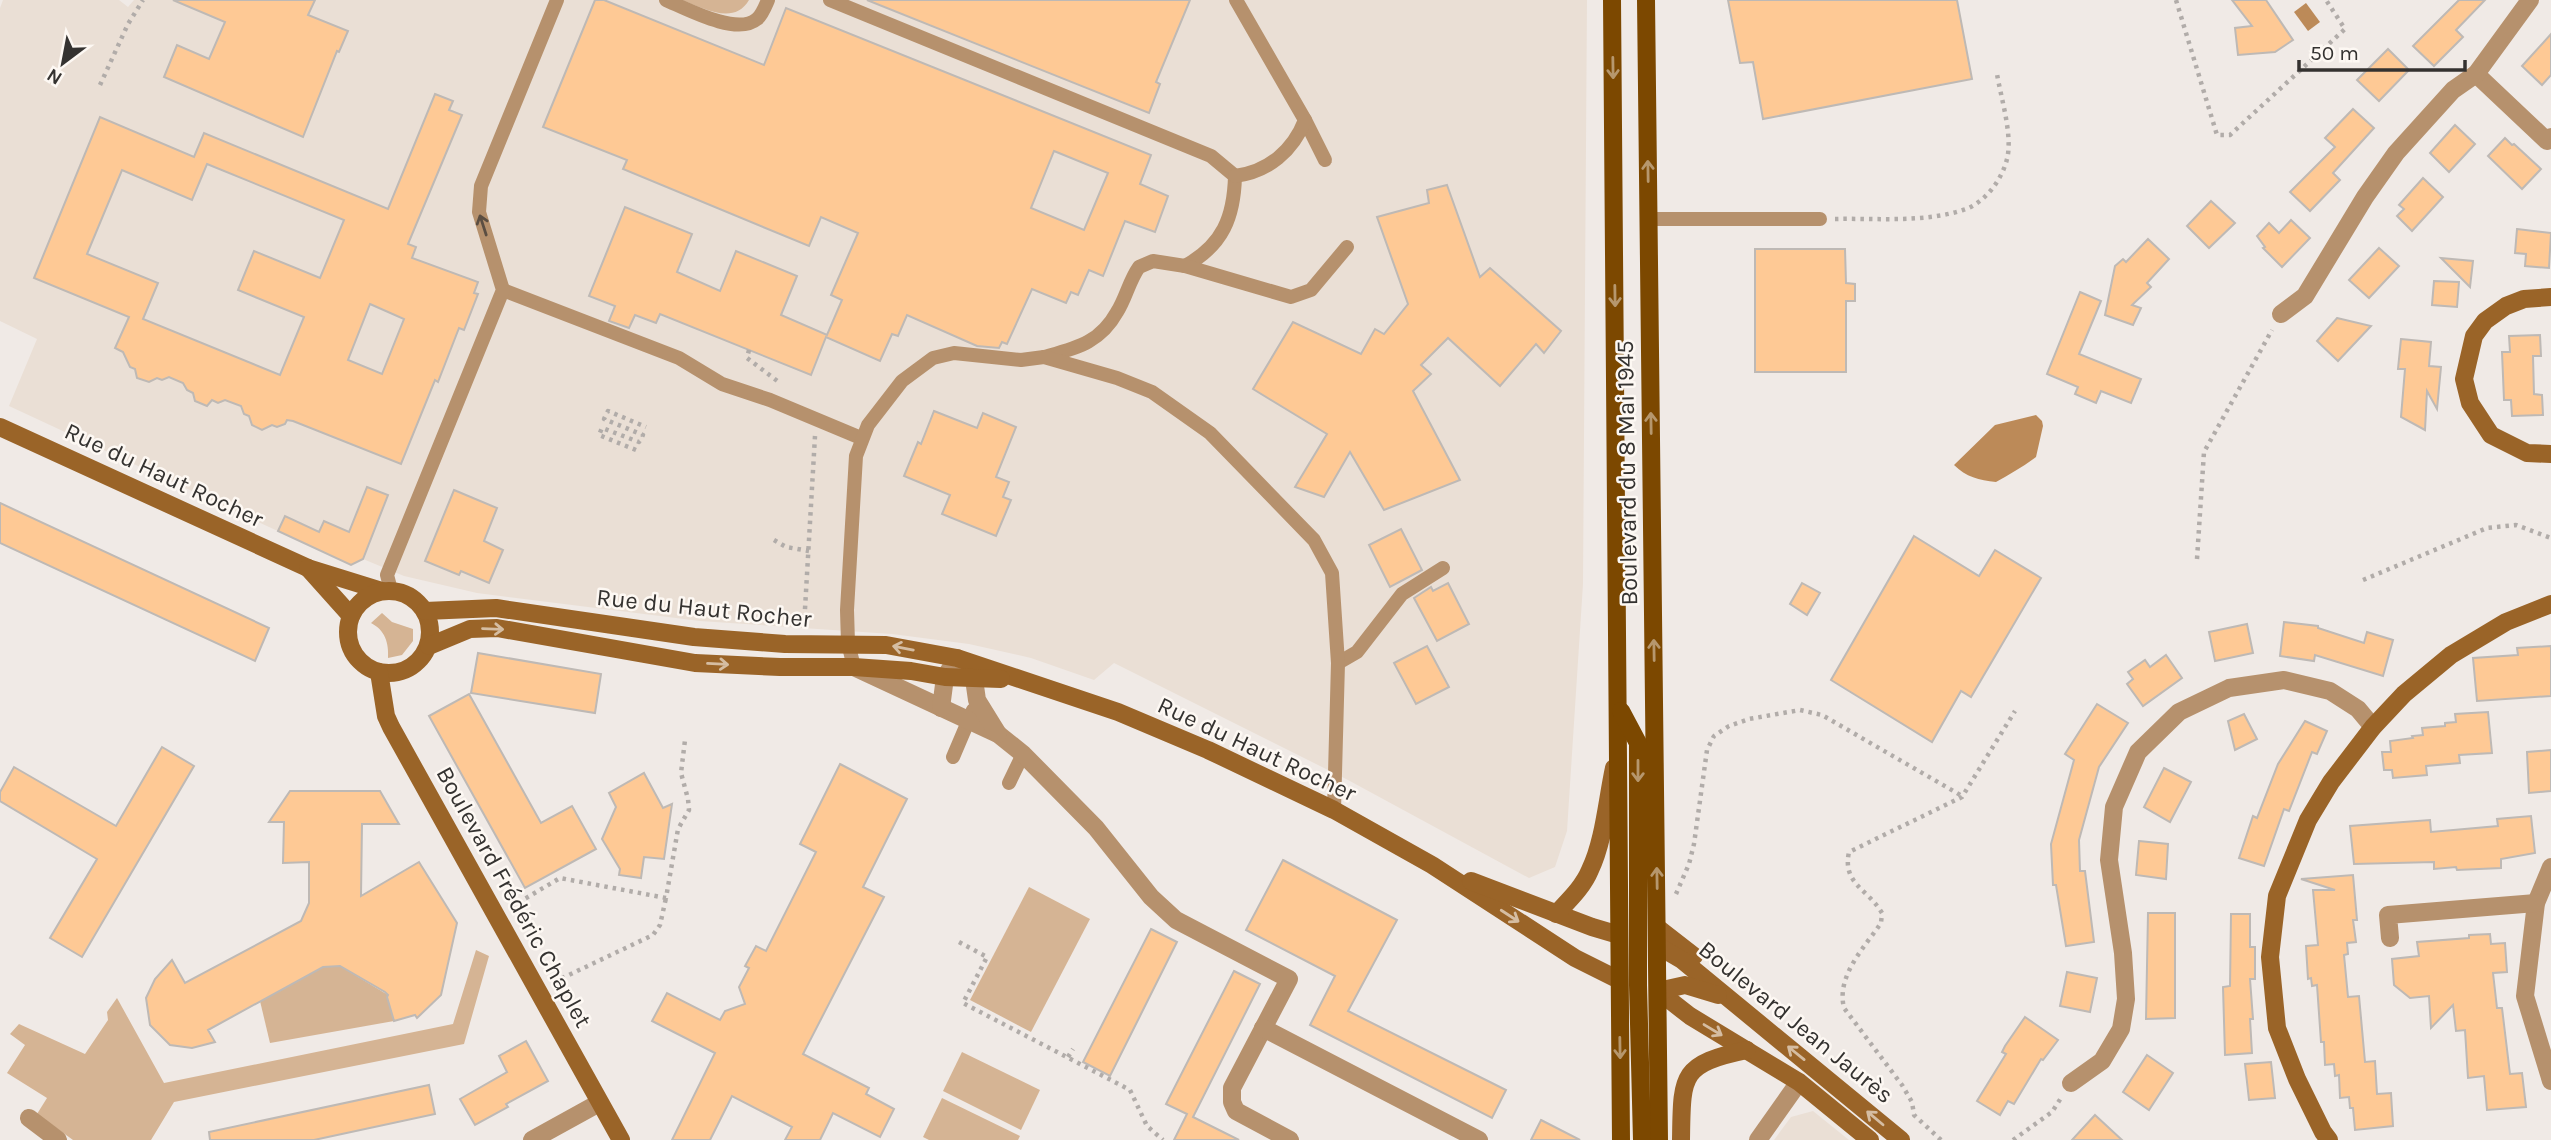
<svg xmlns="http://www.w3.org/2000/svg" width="2551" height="1140" font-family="Karla,sans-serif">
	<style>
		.built { fill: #eadfd5 }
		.green { fill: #d5b494 }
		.water { fill: #bc8a58 }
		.building { fill: #fec995; stroke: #beb9b5; stroke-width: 2; fill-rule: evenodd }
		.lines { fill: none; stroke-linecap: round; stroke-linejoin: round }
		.path { stroke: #b1aca9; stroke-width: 4.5; stroke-dasharray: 3.5 5; stroke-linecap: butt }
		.lane { stroke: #b6916d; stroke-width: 14 }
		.street { stroke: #b6916d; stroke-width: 18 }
		.secondary { stroke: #9a6428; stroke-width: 18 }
		.primary { stroke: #7c4800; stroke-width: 18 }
		.oneway { stroke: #b6976d }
		.oneway2 { stroke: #5b4e42 }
		.oneway3 { stroke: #d5bda2 }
		.labels { text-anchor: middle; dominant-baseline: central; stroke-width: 5; stroke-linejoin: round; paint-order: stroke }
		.street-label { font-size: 24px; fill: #343230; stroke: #fdf8f3 }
	</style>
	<rect width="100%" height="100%" fill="#f0eae6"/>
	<!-- built -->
	<g class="built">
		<path d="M3,0H119L128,7L134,0H1587L1583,584L1567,831L1555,867L1529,878L1348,780L1114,663L1094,680L1031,658L969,644L892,634L700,621L477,593L404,576L363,559L351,565L9,406L37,339L0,321V8Z"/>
		<path d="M1813,1111L1849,1140H1774L1791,1117Z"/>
	</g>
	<!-- green -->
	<g class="green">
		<path d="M682,0H749C734,26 703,8 682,0Z"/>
		<path d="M382,613L392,622L413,629V641L402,655L388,658C389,643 385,630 371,623Z"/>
		<path d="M1029,887L1090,919L1031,1032L970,1000Z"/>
		<path d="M476,950L489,956L464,1044L174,1102L151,1140H73L37,1114L47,1098L7,1073L25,1045L10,1034L19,1024L85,1054L108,1020L107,1012L117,998L164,1083L453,1024Z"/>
		<path d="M340,966L388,995L394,1021L270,1043L260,1001L323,967Z"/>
		<path d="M962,1052L1040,1090L1021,1130L943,1091Z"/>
		<path d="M942,1098L1020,1136L1018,1140H929L923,1137Z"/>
	</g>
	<!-- water -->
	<g class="water">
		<path d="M2306,3L2320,22L2308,31L2294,12Z"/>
		<path d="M2036,415L2042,421L2043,426L2036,457C2023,467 2010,474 1996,482C1979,480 1966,477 1954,465L1995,425Z"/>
	</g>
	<!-- building -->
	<g class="building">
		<path d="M173,0H315L308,15L348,31L339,52L337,51L303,137L164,77L177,45L209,59L225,22Z"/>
		<path d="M595,0H604L764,65L786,8L1151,155L1140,184L1168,196L1155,232L1125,221L1103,276L1089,270L1078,295L1071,292L1066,303L1032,289L1007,344L1002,342L999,348L977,346L907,315L898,336L892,334L880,361L826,337L811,375L660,314L656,323L635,315L629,328L609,321L615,306L589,296L625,207L692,234L677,272L720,291L736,251L797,276L781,315L827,335L842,300L831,295L858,233L821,217L809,246L623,169L627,160L543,127ZM1054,151L1108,173L1084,230L1031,208Z"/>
		<path d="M867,0H1190L1156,82L1160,84L1149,113Z"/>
		<path d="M1728,0H1957L1972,79L1763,119L1753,62L1740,63Z"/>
		<path d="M2232,0H2266L2293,40L2275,52L2238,55L2235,28L2252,26Z"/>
		<path d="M2459,0H2485L2456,30L2463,37L2434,66L2413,46Z"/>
		<path d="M2551,34V75L2542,85L2522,66Z"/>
		<path d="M2388,49L2409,70L2379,101L2357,80Z"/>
		<path d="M435,94L453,101L449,110L462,115L408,244L416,247L412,258L478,282L474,293L478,294L464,330L459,328L438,382L435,380L401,464L293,421L287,420L285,424L277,427L272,425L262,430L252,425L249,416L244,414L241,406L225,400L218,403L212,400L207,406L195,401L193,393L187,390L183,383L169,377L162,380L157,378L149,382L137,378L135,369L130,367L123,352L115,348L129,317L34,278L100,117L194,157L204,133L388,209ZM207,164L344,220L320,278L254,251L238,290L304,317L280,375L143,319L158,283L87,254L122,170L192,200ZM370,304L404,319L382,374L348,360Z"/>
		<path d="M2353,109L2374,128L2333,173L2340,180L2310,211L2290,192L2335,147L2325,138Z"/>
		<path d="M2455,125L2475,144L2449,172L2430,153Z"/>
		<path d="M2505,138L2512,145L2514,144L2541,169L2522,189L2488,156Z"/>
		<path d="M2423,178L2443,197L2412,231L2397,216L2404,209L2399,205Z"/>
		<path d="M1447,185L1480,277L1490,268L1561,331L1544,353L1536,344L1500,386L1448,338L1421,365L1431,374L1413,391L1460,480L1384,510L1350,452L1324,497L1295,487L1327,434L1253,389L1293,322L1361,354L1375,329L1384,334L1408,304L1377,217L1429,203L1427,190Z"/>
		<path d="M2211,201L2235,223L2209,248L2187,226Z"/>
		<path d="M2291,220L2310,238L2282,267L2263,248L2265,247L2257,236L2269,223L2279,233Z"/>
		<path d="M2517,229L2551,233L2549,268L2525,266L2526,254L2515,253Z"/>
		<path d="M2148,239L2169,259L2147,283L2151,287L2132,305L2141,308L2133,325L2105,315L2115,266L2123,259L2126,262Z"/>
		<path d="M2379,248L2399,266L2369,298L2349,280Z"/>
		<path d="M1755,249H1845L1846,283L1855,284V301H1846V372H1755Z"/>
		<path d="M2441,258L2473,261L2470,287Z"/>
		<path d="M2434,281L2459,282L2457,307L2432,305Z"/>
		<path d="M2080,292L2101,301L2079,354L2141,379L2131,403L2101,391L2096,403L2075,394L2078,387L2047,374Z"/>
		<path d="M2337,318L2371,326L2338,361L2317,341Z"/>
		<path d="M2540,335L2541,356H2533L2534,394L2542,395L2543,415L2512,416L2511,400H2504L2502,352H2510L2509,336Z"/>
		<path d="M2401,339L2431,342L2429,366L2441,367L2437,409L2427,391L2425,430L2401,417L2405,369H2398Z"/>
		<path d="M934,411L977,428L983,413L1016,427L996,477L1009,482L1003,497L1011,500L996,536L942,514L950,495L904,476L918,442L921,444Z"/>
		<path d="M367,487L388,495L363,559L351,565L278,531L285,516L319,532L324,521L349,532Z"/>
		<path d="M454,490L497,508L484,541L503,550L489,583L461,571L459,575L425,561Z"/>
		<path d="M0,503L269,628L255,661L0,543Z"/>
		<path d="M1401,529L1422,570L1390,587L1369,545Z"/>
		<path d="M1914,536L1979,576L1995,550L2041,578L1971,697L1961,691L1932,742L1831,680Z"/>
		<path d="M1448,583L1469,624L1437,641L1414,598L1431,587L1433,591Z"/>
		<path d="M1802,583L1820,593L1807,615L1790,604Z"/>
		<path d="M2284,622L2318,626V628L2364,643L2367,632L2393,640L2383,676L2315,655L2314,661L2280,656Z"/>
		<path d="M2247,624L2253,653L2215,661L2209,632Z"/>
		<path d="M1427,646L1449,687L1416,704L1394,663Z"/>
		<path d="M2551,646V696L2477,701L2473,658L2518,655L2517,648Z"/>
		<path d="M478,653L601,674L595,713L471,693Z"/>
		<path d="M2166,655L2182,678L2143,706L2127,684L2133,679L2128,672L2145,660L2150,667Z"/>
		<path d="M469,694L541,823L572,806L596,849L525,888L429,716Z"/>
		<path d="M2097,704L2128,723L2099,767L2079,840L2080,871H2085L2094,942L2066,946L2056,885H2053L2051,844L2074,760L2065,754Z"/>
		<path d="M2488,712L2492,753L2459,755L2460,763L2426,766L2427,775L2393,778L2392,770H2384L2382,752H2391L2390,741L2413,738L2412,736L2423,735L2422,728L2445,726V723L2456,722L2455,714Z"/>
		<path d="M2244,714L2257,739L2235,750L2228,721Z"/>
		<path d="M2305,721L2327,731L2317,754L2312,752L2289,811L2284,809L2264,866L2239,858L2253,816L2257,818L2278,764Z"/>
		<path d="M162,747L194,766L82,957L50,938L97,859L0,801V792L14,767L116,826Z"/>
		<path d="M2551,750V791L2529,793L2527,752Z"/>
		<path d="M840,764L907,799L863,887L884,897L803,1054L869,1088L866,1094L894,1109L880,1137L833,1113L820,1140H785L792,1127L732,1096L710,1140H672L715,1053L652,1021L667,993L720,1020L725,1011L745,1004L739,987L749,968L745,966L756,946L766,951L816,852L800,844Z"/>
		<path d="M2164,768L2191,782L2170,822L2144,807Z"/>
		<path d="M644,773L663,808L672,804L664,859L644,857L641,878L619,875L620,869L602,839L616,807L609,793Z"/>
		<path d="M290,791H380L399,824H362L361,896L419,862L457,923L441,995L417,1018L415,1015L394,1021L387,997L388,995L385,992L340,966L323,967L208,1030L215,1042L192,1048L170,1045L150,1025L146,998L155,979L172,960L185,983L301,921L309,903V862L283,863L284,822H269Z"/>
		<path d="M2531,816L2535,853L2501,859V868L2457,870L2456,867L2434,869V862L2354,864L2350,826L2430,820L2431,832L2498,826L2497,819Z"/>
		<path d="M2139,841L2168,844L2166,879L2136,875Z"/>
		<path d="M1283,860L1397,920L1348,1011L1506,1090L1492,1118L1310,1025L1335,976L1246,930Z"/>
		<path d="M2353,875L2357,920H2353L2356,942L2347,943L2348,954L2344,955L2348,997L2359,996L2365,1062L2375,1061L2377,1094L2391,1093L2393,1126L2355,1130L2353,1108H2350L2349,1097L2340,1098L2339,1075L2335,1076L2334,1064L2325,1065L2324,1042H2321L2317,985L2312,986L2311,978L2308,979L2306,946L2318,945L2313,890H2335L2301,879Z"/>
		<path d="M2148,913H2175V1018L2146,1019Z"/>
		<path d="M2231,914H2250V947H2255V979H2250L2253,1019H2250L2252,1053L2225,1055L2223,987L2230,986Z"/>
		<path d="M1151,929L1177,942L1110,1076L1083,1062Z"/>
		<path d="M2490,934L2491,944L2505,943L2507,972L2493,973L2497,1008H2502L2510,1074L2522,1073L2526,1107L2487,1110L2484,1076L2468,1078L2465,1030L2456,1031L2453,1005L2431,1028L2429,996L2410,998L2394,985L2392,959L2419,956L2417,942L2469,938V935Z"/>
		<path d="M1234,971L1260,984L1193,1117L1239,1140H1174L1187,1114L1166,1104Z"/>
		<path d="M2067,972L2097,978L2090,1012L2060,1006Z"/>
		<path d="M2025,1017L2058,1040L2043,1060L2041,1059L2014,1104L2008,1101L2000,1115L1977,1101L2006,1054L2002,1052L2005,1046Z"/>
		<path d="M526,1041L548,1081L506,1104L508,1107L475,1125L460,1099L507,1072L499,1056Z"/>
		<path d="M2147,1055L2173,1073L2149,1110L2123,1092Z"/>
		<path d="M2271,1062L2275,1098L2249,1100L2245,1064Z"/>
		<path d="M429,1085L435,1114L314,1140H210L209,1132Z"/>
		<path d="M2095,1115L2122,1140H2072Z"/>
		<path d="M1541,1120L1580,1140H1531Z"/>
	</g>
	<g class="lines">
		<!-- path -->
		<g class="path">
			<path d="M2176,0L2217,135H2230L2345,29L2326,0"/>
			<path d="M100,85L128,24L143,0"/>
			<path d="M1835,219C1876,218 1923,223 1963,210C1984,204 2002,180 2007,159C2013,136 2001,98 1997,74"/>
			<path d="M749,350L747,358L780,383"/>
			<path d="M636,450L599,435L602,428L639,442L643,435L604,419L608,411L646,427"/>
			<path d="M774,540L786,547L809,551"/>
			<path d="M2197,559L2204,452L2272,330"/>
			<path d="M2363,580L2487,528L2516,525L2551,538"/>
			<path d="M804,626L815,436"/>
			<path d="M1676,894L1689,864L1694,844L1707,750L1714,736L1729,726L1749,719L1800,710L1822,715L1962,796"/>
			<path d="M511,907L560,878L666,898L678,829L689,810L688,799L681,773L685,740"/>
			<path d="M959,942L987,957L963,1003L1130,1090L1147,1126L1163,1140"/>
			<path d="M554,982L653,935L660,925L666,898"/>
			<path d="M1068,1057L1073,1049"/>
			<path d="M1941,1140L1914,1115L1912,1102L1902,1085L1844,1008C1836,976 1864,948 1881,923L1882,913C1868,889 1842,884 1849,852L1962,797L2015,711"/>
			<path d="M2013,1140L2052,1112L2061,1098"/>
		</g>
		<!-- lane -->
		<g class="lane">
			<path d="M666,0C687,9 737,36 757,19C762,15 765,7 768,0"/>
			<path d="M830,0L1211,156L1235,176C1234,217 1223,245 1185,266"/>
			<path d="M1305,120L1325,160"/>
			<path d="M1235,176C1268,172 1293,151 1305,120L1236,0"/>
			<path d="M1649,219H1820"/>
			<path d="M503,290L679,358L722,384L770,400L861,438"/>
			<path d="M1044,357C1076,348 1100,343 1117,312C1126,298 1129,281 1139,267L1153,261L1185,266L1291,297L1311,290L1347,247"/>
			<path d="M391,590L387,575L503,290L479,212L481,186L557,0"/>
			<path d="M1338,663L1357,652L1402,594L1443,568"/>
			<path d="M854,667L848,643L847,610L856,456L868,425L902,381L933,358L954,353L1021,360L1044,357L1117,378L1152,392L1210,433L1314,540L1332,573L1338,663L1334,810"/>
			<path d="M953,757L973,710"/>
			<path d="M1009,783L1023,754"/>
		</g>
		<!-- street -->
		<g class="street">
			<path d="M2476,74L2547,141L2551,137"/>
			<path d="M2281,314L2305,296L2365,197L2396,153L2453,90L2476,74L2530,0"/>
			<path d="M854,667L998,734L1023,754L1096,828L1151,897L1176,920L1289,979L1232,1088V1102L1236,1111L1290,1140"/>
			<path d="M941,708L945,677L957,658L974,679L977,700L998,734"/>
			<path d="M2551,867L2536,903L2525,996L2551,1081"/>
			<path d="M2390,938L2388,915L2536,903"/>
			<path d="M1263,1028L1479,1140"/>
			<path d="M2071,1083L2102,1061L2121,1029L2126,999L2123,953L2109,860L2114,807L2138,752L2179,712L2229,688L2284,680L2330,691L2358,709L2373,727"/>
			<path d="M29,1118L58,1140"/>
			<path d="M532,1140L599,1103"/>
			<path d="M1758,1140L1799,1082"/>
		</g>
		<!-- secondary -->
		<g class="secondary">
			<path d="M2551,297L2524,299L2506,306L2485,321L2474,336L2464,379L2470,403L2491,435L2527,453L2551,454"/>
			<path d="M0,427L308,568L382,591"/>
			<path d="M308,568L351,616"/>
			<circle cx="389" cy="632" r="41"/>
			<path d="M425,611L496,608L694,637L785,644L886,645L957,658L1118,712L1208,750L1334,810L1432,865L1575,958L1619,980"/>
			<path d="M429,646L470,629L497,628L695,663L780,667H854L911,671L945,677L1001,679"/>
			<path d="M379,672L386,716L391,727L621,1140"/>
			<path d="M1471,881L1592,927L1619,935"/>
			<path d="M1556,914C1569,900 1583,887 1590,870C1604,841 1607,800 1614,768"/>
			<path d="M1658,928L1694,956"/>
			<path d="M1658,946L1682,960L1901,1140"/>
			<path d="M1658,991L1690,1016L1799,1082L1870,1140"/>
			<path d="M1658,991L1685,985L1718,995"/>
			<path d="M1681,1140C1682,1075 1680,1064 1747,1050"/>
			<path d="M2329,1140L2323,1132L2297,1079L2277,1028L2270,957L2277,896L2308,820L2331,782L2373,727L2404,694L2451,655L2506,622L2551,604"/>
		</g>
		<!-- primary -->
		<g class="primary">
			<path d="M1612,0L1621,1140"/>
			<path d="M1646,0L1659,1140"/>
			<path d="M1621,711L1638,743V985L1642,1140"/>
		</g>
	</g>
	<!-- one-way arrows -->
	<defs><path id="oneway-shaft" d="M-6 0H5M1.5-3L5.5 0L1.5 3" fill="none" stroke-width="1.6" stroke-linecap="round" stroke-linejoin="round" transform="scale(1.75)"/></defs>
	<g class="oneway">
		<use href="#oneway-shaft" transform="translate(1613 68) rotate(89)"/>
		<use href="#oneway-shaft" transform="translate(1648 171) rotate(-91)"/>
		<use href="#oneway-shaft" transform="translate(1615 296) rotate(89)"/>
		<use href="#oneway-shaft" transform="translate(1651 423) rotate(-91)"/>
		<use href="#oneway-shaft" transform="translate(1654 650) rotate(-91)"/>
		<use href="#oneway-shaft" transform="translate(1638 771) rotate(90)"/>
		<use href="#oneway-shaft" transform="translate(1657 878) rotate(-91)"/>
		<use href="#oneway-shaft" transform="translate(1620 1048) rotate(89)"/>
	</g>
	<use class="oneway2" href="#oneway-shaft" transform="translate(483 225) rotate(-108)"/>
	<g class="oneway3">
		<use href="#oneway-shaft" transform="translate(493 629) rotate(2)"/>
		<use href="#oneway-shaft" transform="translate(903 648) rotate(-169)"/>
		<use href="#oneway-shaft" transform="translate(718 664) rotate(3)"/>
		<use href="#oneway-shaft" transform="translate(1510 916) rotate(33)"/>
		<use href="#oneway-shaft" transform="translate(1713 1030) rotate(31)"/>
		<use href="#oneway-shaft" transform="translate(1796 1053) rotate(-141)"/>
		<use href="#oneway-shaft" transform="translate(1875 1118) rotate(-140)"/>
	</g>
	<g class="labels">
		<!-- street labels -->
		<g class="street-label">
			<text transform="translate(1627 473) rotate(-91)">Boulevard du 8 Mai 1945</text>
			<text transform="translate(164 475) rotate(25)">Rue du Haut Rocher</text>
			<text transform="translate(704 608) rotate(6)">Rue du Haut Rocher</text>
			<text transform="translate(1257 749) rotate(25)">Rue du Haut Rocher</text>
			<text transform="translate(514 897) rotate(61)">Boulevard Frédéric Chaplet</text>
			<text transform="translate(1796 1022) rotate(39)">Boulevard Jean Jaurès</text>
		</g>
	</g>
	<!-- north arrow -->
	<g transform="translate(63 63) rotate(212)" stroke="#fdf8f3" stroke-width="5" paint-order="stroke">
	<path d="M0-5L12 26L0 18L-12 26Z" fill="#343230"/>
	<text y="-10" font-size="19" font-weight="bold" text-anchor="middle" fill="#343230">N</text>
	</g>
	<!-- scale -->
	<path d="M2299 60v10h166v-10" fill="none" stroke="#343230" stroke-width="3.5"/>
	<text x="2310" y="60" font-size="21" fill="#343230" stroke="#fdf8f3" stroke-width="5" paint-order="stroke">50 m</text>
</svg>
